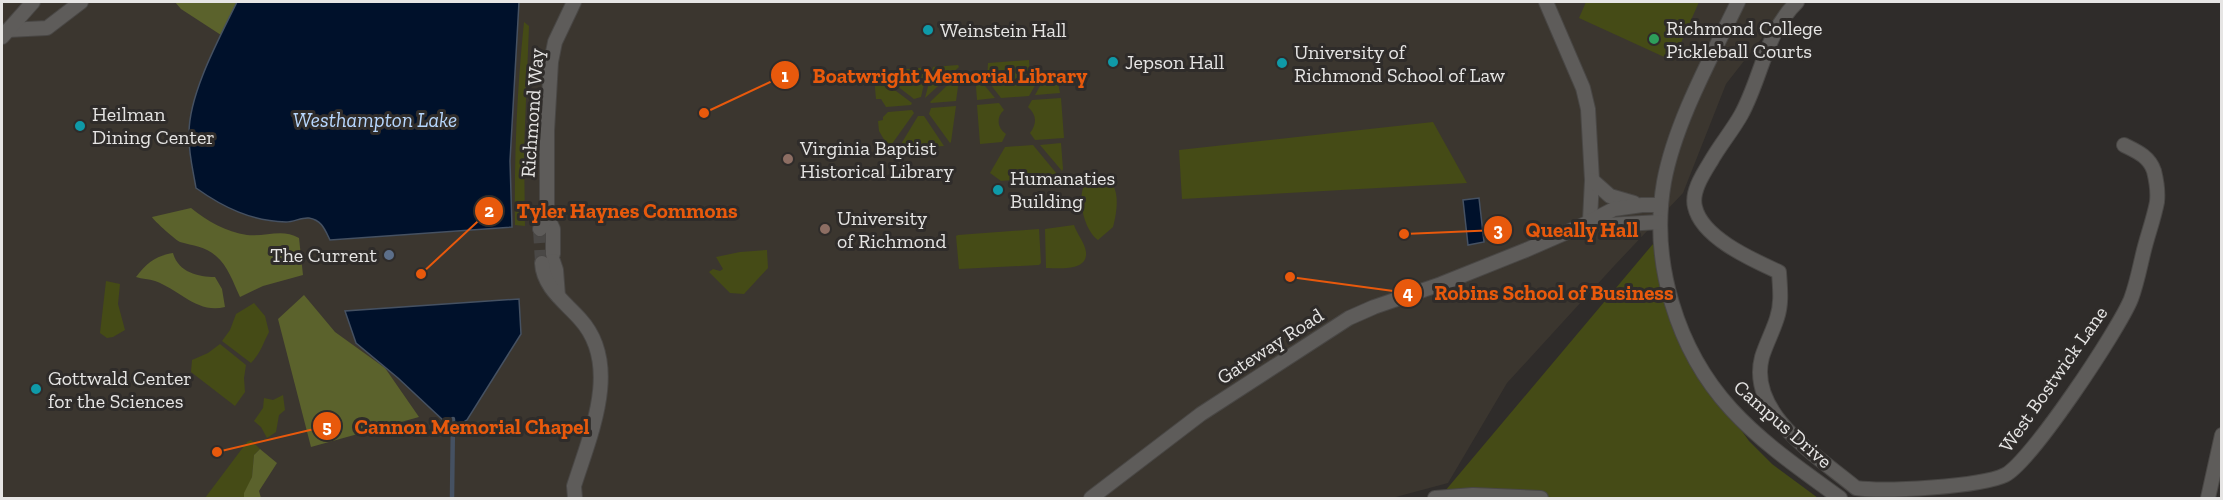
<svg xmlns="http://www.w3.org/2000/svg" width="2223" height="500" font-family="'Zilla Slab',serif">
	<style>
		.built { fill: #3b362f }
		.green { fill: #454b16 }
		.forest { fill: #5b622c }
		.water { fill: #00112b; stroke: #455162; stroke-width: 1.5 }
		.lines { fill: none; stroke-linecap: round; stroke-linejoin: round }
		.stream { stroke: #455162; stroke-width: 4.5 }
		.minor-tunnel { stroke: #4a4846; stroke-width: 14; stroke-dasharray: 14 7; stroke-linecap: butt }
		.minor-casing { stroke: #494745; stroke-width: 16 }
		.minor { stroke: #5e5c5a; stroke-width: 14 }
		.culture-dot { fill: #0f9aa8; stroke: #2f2c2a; stroke-width: 2 }
		.leisure-dot { fill: #2e9e5b; stroke: #2f2c2a; stroke-width: 2 }
		.education-dot { fill: #8d6e63; stroke: #2f2c2a; stroke-width: 2 }
		.service-dot { fill: #5c6f8a; stroke: #2f2c2a; stroke-width: 2 }
		.labels { text-anchor: middle; dominant-baseline: central; stroke-width: 6; stroke-linejoin: round; paint-order: stroke }
		.poi-label { font-size: 20px; fill: #e6e5e4; stroke: #2f2c2a; text-anchor: start }
		.street-label { font-size: 20px; fill: #e6e5e4; stroke: #2f2c2a }
		.water-label { font-size: 21px; font-style: italic; fill: #b7d7fe; stroke: #2f2c2a }
		.leader { fill: none; stroke: #e8590c; stroke-width: 2 }
		.callout-dot { fill: #e8590c; stroke: #2f2c2a; stroke-width: 2 }
		.mark-label { font-size: 18px; text-anchor: middle; font-weight: bold; fill: #fff }
		.callout-label { font-size: 21px; text-anchor: middle; font-weight: bold; fill: #e8590c; stroke: #2f2c2a; stroke-width: 6; stroke-linejoin: round; paint-order: stroke }
	</style>
	<rect width="100%" height="100%" fill="#2f2c2a"/>
	<!-- built -->
	<path class="built" d="M2,2H1790L1726,84L1683,193L1614,266L1507,383L1448,483L1392,498H2Z"/>
	<!-- green -->
	<g class="green">
		<path d="M1586,2H1699L1673,61L1579,18Z"/>
		<path d="M524,22L529,26L524,149L525,226L515,225C514,157 517,89 524,22Z"/>
		<path d="M1029,60L1030,76L1041,75L1029,96L1001,98L987,80L988,63Z"/>
		<path d="M958,65L959,67L925,98L933,67Z"/>
		<path d="M928,67L921,97L914,99L879,72Z"/>
		<path d="M960,73L956,101L931,103L930,102Z"/>
		<path d="M975,74L995,98L977,100Z"/>
		<path d="M876,76L912,103L911,105L886,107L881,99H876L874,77Z"/>
		<path d="M1045,77L1058,83L1060,93L1035,95Z"/>
		<path d="M1061,98L1064,138L1035,140L1030,133C1037,124 1037,115 1028,107L1032,100Z"/>
		<path d="M999,103L1004,110C996,117 997,128 1006,134L1002,142L980,144L977,105Z"/>
		<path d="M956,106L951,142L950,143L929,114L931,108Z"/>
		<path d="M912,110L914,113L889,148L879,131L878,121L883,120V117L888,112Z"/>
		<path d="M918,116H924L944,146L898,149Z"/>
		<path d="M1433,122L1467,183L1182,199L1179,150Z"/>
		<path d="M1061,143L1063,169L1062,171L1040,145Z"/>
		<path d="M1033,145L1057,174L1056,177L1001,181L990,173L1005,147Z"/>
		<path d="M1103,178C1122,183 1117,212 1113,227L1098,240C1084,231 1075,194 1087,181Z"/>
		<path d="M1074,225C1077,234 1085,243 1086,252C1088,272 1058,268 1046,268L1045,229Z"/>
		<path d="M1039,229L1041,263L1039,265L959,269L956,236L958,235Z"/>
		<path d="M1658,238L1689,357L1749,441L1772,464L1818,498H1568L1445,491Z"/>
		<path d="M767,250L768,268L744,294L730,293L709,272L713,269L720,271L723,269L716,257L740,252Z"/>
		<path d="M106,281L120,284L118,304L125,330L113,337L107,338L100,333Z"/>
		<path d="M254,303L265,316L269,332C262,345 262,351 251,363L222,341L230,330L236,314Z"/>
		<path d="M220,344L246,365L244,378L245,392L235,406L191,372L192,360L208,353Z"/>
		<path d="M283,395L285,410L279,415L276,432L267,438L261,427L254,421L263,408L264,398L273,400Z"/>
		<path d="M251,440L260,449L254,455L252,477L244,498H205L247,442Z"/>
	</g>
	<!-- forest -->
	<g class="forest">
		<path d="M175,2H237L221,35L181,9Z"/>
		<path d="M191,208C207,221 226,232 247,235C266,237 282,228 299,238L303,275L263,286L240,297C233,282 228,266 216,256C205,246 193,246 180,242C177,241 154,221 152,217Z"/>
		<path d="M173,253C178,272 198,277 215,277L222,289L225,307C197,314 180,290 155,281C149,279 142,279 136,277C147,263 155,256 173,253Z"/>
		<path d="M304,295L335,332L385,368L419,417L311,447L278,319Z"/>
		<path d="M260,449L277,463L259,491L261,498H244V493L252,477L254,455Z"/>
	</g>
	<!-- water -->
	<g class="water">
		<path d="M237,2H519L510,161L512,227L330,240C325,230 322,220 309,218C302,217 294,222 286,222C252,221 224,208 196,188C193,170 188,151 189,133C189,93 220,37 237,2Z"/>
		<path d="M1479,198L1484,242L1468,245L1463,200Z"/>
		<path d="M519,299L521,334L467,420L459,425L444,421L398,378L356,343L345,311Z"/>
	</g>
	<g class="lines">
		<!-- stream -->
		<path class="stream" d="M452,498L453,419"/>
		<!-- minor-tunnel -->
		<path class="minor-tunnel" d="M540,229L542,263"/>
		<!-- minor casing -->
		<g class="minor-casing">
			<g id="minor">
				<path d="M1546,2L1583,88L1588,109L1592,180L1590,220"/>
				<path d="M1738,2C1712,56 1675,122 1664,182C1650,262 1677,350 1731,409C1763,444 1803,471 1840,498"/>
				<path d="M1797,2C1765,33 1762,77 1741,115C1732,131 1720,145 1711,161C1703,174 1691,192 1695,207C1702,238 1753,260 1779,272C1780,288 1782,303 1777,318C1773,331 1766,344 1762,357C1747,414 1819,457 1856,488C1884,492 1980,487 2005,475C2031,462 2119,329 2131,299C2137,283 2140,266 2144,250C2148,234 2154,218 2157,202C2158,193 2156,179 2154,171C2149,156 2136,151 2124,145"/>
				<path d="M8,30L47,28L81,2"/>
				<path d="M2,37L33,2"/>
				<path d="M1592,180L1610,196L1634,203"/>
				<path d="M547,216L553,229V254"/>
				<path d="M1590,220L1607,225L1660,222"/>
				<path d="M540,229L547,216V131L551,62L555,42L574,2"/>
				<path d="M553,261L556,270L558,296"/>
				<path d="M542,263C543,287 565,302 580,319C622,365 590,435 574,486L575,498"/>
				<path d="M1091,498L1201,414L1349,318L1374,307L1441,284L1526,250L1581,226L1614,209L1642,205H1661"/>
				<path d="M1435,498L1473,495L1541,498"/>
				<path d="M2208,498L2222,435"/>
			</g>
		</g>
		<!-- minor -->
		<use href="#minor" class="minor"/>
	</g>
	<!-- markers -->
	<g class="culture-dot">
		<circle cx="928" cy="30" r="6"/>
		<circle cx="1113" cy="62" r="6"/>
		<circle cx="1282" cy="63" r="6"/>
		<circle cx="80" cy="126" r="6"/>
		<circle cx="998" cy="190" r="6"/>
		<circle cx="36" cy="389" r="6"/>
	</g>
	<circle class="leisure-dot" cx="1654" cy="39" r="6"/>
	<g class="education-dot">
		<circle cx="788" cy="159" r="6"/>
		<circle cx="825" cy="229" r="6"/>
	</g>
	<circle class="service-dot" cx="389" cy="255" r="6"/>
	<g class="labels">
		<!-- poi labels -->
		<g class="poi-label">
			<text x="1666" y="28">Richmond College<tspan x="1666" dy="23">Pickleball Courts</tspan></text>
			<text x="940" y="30">Weinstein Hall</text>
			<text x="1294" y="52">University of<tspan x="1294" dy="23">Richmond School of Law</tspan></text>
			<text x="1125" y="62">Jepson Hall</text>
			<text x="92" y="114">Heilman<tspan x="92" dy="23">Dining Center</tspan></text>
			<text x="800" y="148">Virginia Baptist<tspan x="800" dy="23">Historical Library</tspan></text>
			<text x="1010" y="178">Humanaties<tspan x="1010" dy="23">Building</tspan></text>
			<text x="837" y="218">University<tspan x="837" dy="23">of Richmond</tspan></text>
			<text x="377" y="255" text-anchor="end">The Current</text>
			<text x="48" y="378">Gottwald Center<tspan x="48" dy="23">for the Sciences</tspan></text>
		</g>
		<!-- street labels -->
		<g class="street-label">
			<text transform="translate(532 113) rotate(-86)">Richmond Way</text>
			<text transform="translate(1270 346) rotate(-33)">Gateway Road</text>
			<text transform="translate(2053 379) rotate(-55)">West Bostwick Lane</text>
			<text transform="translate(1783 424) rotate(41)">Campus Drive</text>
		</g>
		<!-- water labels -->
		<g class="water-label">
			<text x="375" y="119">Westhampton Lake</text>
		</g>
	</g>
	<!-- callouts -->
	<path class="leader" d="M704 113L785 75M421 274L489 211M1404 234L1498 230M1290 277L1408 293M217 452L327 426"/>
	<g class="callout-dot">
		<circle cx="704" cy="113" r="6"/>
		<circle cx="421" cy="274" r="6"/>
		<circle cx="1404" cy="234" r="6"/>
		<circle cx="1290" cy="277" r="6"/>
		<circle cx="217" cy="452" r="6"/>
		<circle cx="785" cy="75" r="15"/>
		<circle cx="489" cy="211" r="15"/>
		<circle cx="1498" cy="230" r="15"/>
		<circle cx="1408" cy="293" r="15"/>
		<circle cx="327" cy="426" r="15"/>
	</g>
	<g class="mark-label">
		<text x="785" y="82">1</text>
		<text x="489" y="217">2</text>
		<text x="1498" y="236">3</text>
		<text x="1408" y="299">4</text>
		<text x="327" y="433">5</text>
	</g>
	<g class="callout-label">
		<text x="950" y="83">Boatwright Memorial Library</text>
		<text x="627" y="218">Tyler Haynes Commons</text>
		<text x="1582" y="237">Queally Hall</text>
		<text x="1554" y="300">Robins School of Business</text>
		<text x="472" y="434">Cannon Memorial Chapel</text>
	</g>
	<!-- border -->
	<rect width="2223" height="500" fill="none" stroke="#e6e5e4" stroke-width="6"/>
</svg>
